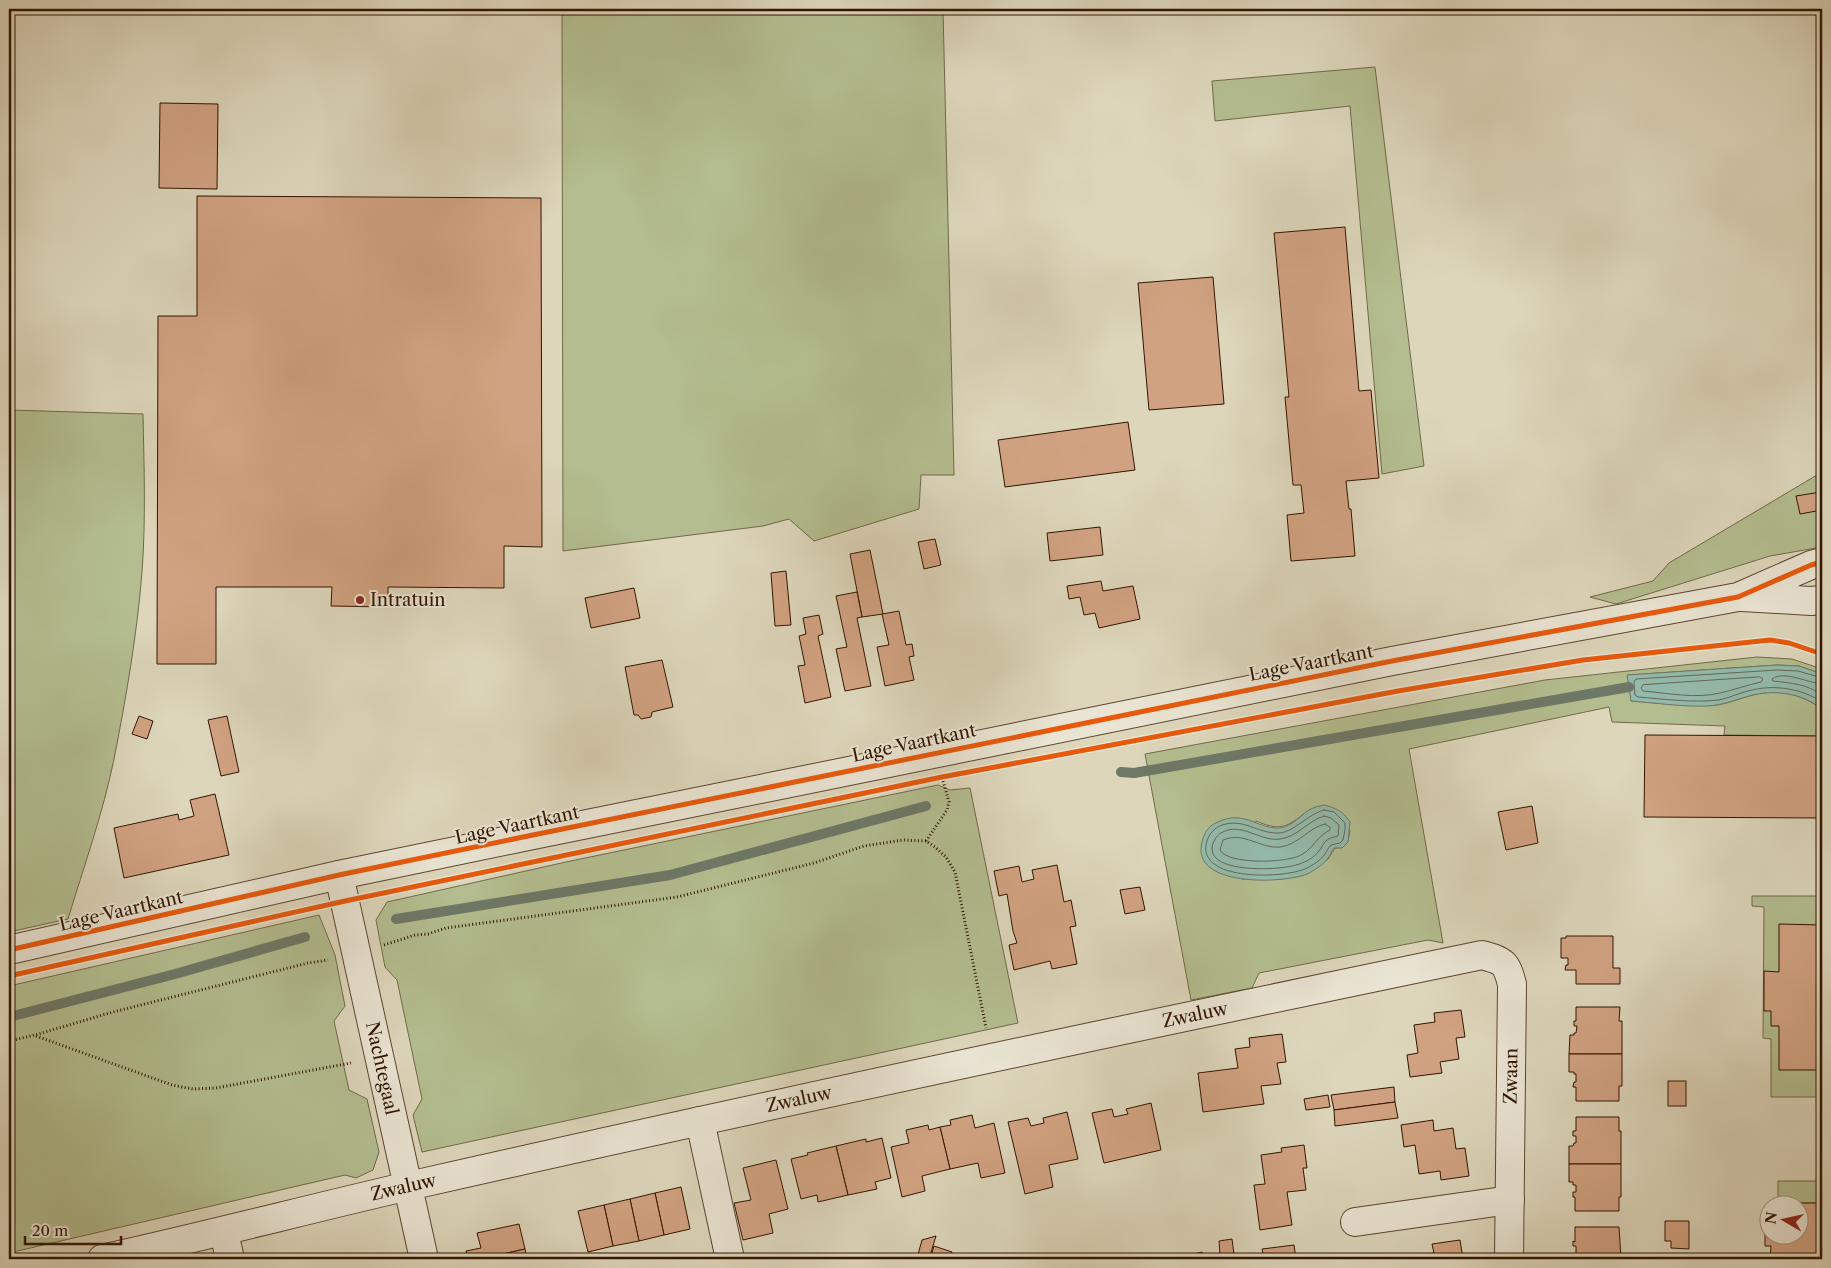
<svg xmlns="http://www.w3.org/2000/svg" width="1831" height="1268" font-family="'Libre Caslon Text',serif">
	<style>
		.green { fill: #b3bd8f; stroke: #726948; fill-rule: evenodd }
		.water { fill: #94baab; stroke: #6d7867 }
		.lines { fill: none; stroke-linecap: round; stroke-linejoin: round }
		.shore { stroke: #636856; stroke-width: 1 }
		.stream { stroke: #6d7867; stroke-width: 10 }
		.building { fill: #d1a281; stroke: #321500 }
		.minor-casing { stroke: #5d452f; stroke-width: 30 }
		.path { stroke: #321500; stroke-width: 3; stroke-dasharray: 1 2.5; stroke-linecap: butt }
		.minor { stroke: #e9e4d3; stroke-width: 28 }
		.cycleway-casing { stroke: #e9e4d3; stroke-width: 8 }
		.cycleway { stroke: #e8590c; stroke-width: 5 }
		.poi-dot { fill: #8f2418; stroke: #e9e4d3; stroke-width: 2 }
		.labels { text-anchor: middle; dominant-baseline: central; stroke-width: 4; stroke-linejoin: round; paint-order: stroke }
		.poi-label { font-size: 18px; fill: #321500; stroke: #e9e4d3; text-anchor: start }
		.street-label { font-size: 18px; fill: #321500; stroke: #e9e4d3 }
	</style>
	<rect width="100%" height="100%" fill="#ddd6bb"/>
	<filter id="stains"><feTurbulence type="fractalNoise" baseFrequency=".004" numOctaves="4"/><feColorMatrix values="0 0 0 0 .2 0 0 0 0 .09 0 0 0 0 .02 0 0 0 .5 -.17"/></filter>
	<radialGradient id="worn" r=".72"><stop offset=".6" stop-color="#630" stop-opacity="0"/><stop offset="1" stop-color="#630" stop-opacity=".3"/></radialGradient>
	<!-- green -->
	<g class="green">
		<path d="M562,9H943L954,475H921L919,509L814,541L789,519L763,526L563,551Z"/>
		<path d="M1375,67L1424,466L1382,474L1350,106L1215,121L1212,81Z"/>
		<path d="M9,410L143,414C144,466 146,519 142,572C137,635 126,698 114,759C103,813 84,866 68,919L9,932Z"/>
		<path d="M1822,472V547L1770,556L1616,604L1590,597L1653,581L1669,563Z"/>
		<path d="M1757,657L1792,659L1822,669V674L1799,666L1777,665L1628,675L1631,701C1659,703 1688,707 1716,705C1727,704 1738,699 1749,696C1776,688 1800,693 1822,709V736L1724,735L1725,726L1612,722L1609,707L1409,749L1443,943L1428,940L1259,973L1252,988L1191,1000L1145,754L1545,680ZM1311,809L1350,830C1348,842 1348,847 1335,848L1328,859L1307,874L1282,879H1242L1256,821C1284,833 1288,825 1311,809Z"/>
		<path d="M938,785L950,790L970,788L1018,1023L422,1152L413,1115L422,1099L397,980L385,967L376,920L387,902L566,862Z"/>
		<path d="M1752,896H1822V1097H1771V1039L1763,1038L1764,907L1752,906Z"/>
		<path d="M319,915L335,955L345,1006L334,1021L349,1090L367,1099L379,1152L373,1170L356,1178L345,1175L9,1253V986Z"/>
		<rect x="1778" y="1181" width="44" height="22"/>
	</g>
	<!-- water -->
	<g class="water">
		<path d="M1777,665L1799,666L1822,674V709C1802,693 1774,689 1749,696C1735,700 1723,705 1708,706C1683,707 1657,703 1631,701L1627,675Z"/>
		<path d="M1324,805C1336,808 1343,811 1350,822L1348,842L1342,848H1334C1331,851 1331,855 1328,858C1324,864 1314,871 1307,874C1282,884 1190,887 1202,842C1204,833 1209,825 1218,822C1243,810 1255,827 1277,828C1289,829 1300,816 1309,810C1314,807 1319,806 1324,805Z"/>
	</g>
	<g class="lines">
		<!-- shore -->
		<g class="shore">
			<path d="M1760,677L1763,679L1761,682C1747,685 1734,690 1720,693C1696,699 1667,693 1643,691L1641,688L1643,685Z"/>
			<path d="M1822,678L1798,671L1777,670L1636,679L1634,682L1635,695L1638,697C1664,699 1692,703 1719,700C1729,698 1739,693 1748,691C1773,684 1801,688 1822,702"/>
			<path d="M1822,684C1808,683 1784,670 1772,679L1773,681C1791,683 1807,684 1822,695"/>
			<path d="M1324,810L1334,812L1345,823V830L1343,840L1340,843L1331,845C1328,848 1327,851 1325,854C1321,860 1313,865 1307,868C1286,879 1194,882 1207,841C1209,834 1214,828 1222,825C1244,818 1257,833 1277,833C1292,834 1308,814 1324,810Z"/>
			<path d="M1324,816L1331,818L1339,825L1338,836C1335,837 1331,837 1327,840C1323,843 1322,848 1318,852C1312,860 1301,864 1292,866C1276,870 1212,873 1212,849C1212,843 1216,836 1221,833C1241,821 1260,842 1280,839C1297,837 1308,821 1324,816Z"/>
			<path d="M1325,824L1330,827V830C1317,836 1313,849 1301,855C1287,863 1228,865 1220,850L1223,840C1244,831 1260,849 1280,847C1298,845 1308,828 1325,824Z"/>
		</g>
		<!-- stream -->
		<g class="stream">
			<path d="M1121,772L1134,773L1629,687"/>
			<path d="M396,919L670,875L926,806"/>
			<path d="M9,1017L175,974L305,937"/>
		</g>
	</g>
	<!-- building -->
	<g class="building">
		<path d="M160,103L218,104L217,189L159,188Z"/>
		<path d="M197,196L541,198L542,547L504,546V588L388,587V607L331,606L332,587H216V664H157L158,316H197Z"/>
		<path d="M1345,227L1359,391L1371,390L1379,478L1346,481L1349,509H1351L1355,556L1291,561L1287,515L1304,513L1301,485H1293L1285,397H1289L1274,233Z"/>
		<path d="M1213,277L1224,404L1149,410L1138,283Z"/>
		<path d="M1128,422L1135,470L1005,487L998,440Z"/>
		<path d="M1821,492L1822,510L1800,514L1796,496Z"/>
		<path d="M1100,527L1103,555L1050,561L1047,533Z"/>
		<path d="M935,539L941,565L924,569L918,542Z"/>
		<path d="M870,550L883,614L862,617L850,554Z"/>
		<path d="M786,571L791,625L775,626L771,573Z"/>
		<path d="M1101,581L1103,591L1133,586L1140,619L1099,628L1095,613L1084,615L1080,597L1069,599L1067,586Z"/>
		<path d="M634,588L640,618L591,628L585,598Z"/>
		<path d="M857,592L862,617L857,618L871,686L845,691L836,649L847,647L836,596Z"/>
		<path d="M899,611L906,645L912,644L914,656L909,657L914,680L885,686L877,647L889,645L882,614Z"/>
		<path d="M819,615L823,634L818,636L831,697L805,703L798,666L805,665L799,636L806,634L803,618Z"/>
		<path d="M662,660L673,707L652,712L651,717L641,719L638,715H634L625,667Z"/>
		<path d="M139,716L153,721L147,739L132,734Z"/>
		<path d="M227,716L239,772L221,776L208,720Z"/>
		<path d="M1645,735L1822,736V818L1644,817Z"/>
		<path d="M215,794L229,855L124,878L114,828L178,814L179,820L194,816L190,800Z"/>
		<path d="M1532,806L1538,843L1506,850L1498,812Z"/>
		<path d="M1057,865L1064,902L1071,900L1076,926L1070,927L1077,964L1052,969L1050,961L1014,970L1009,945L1017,943L1013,931L1007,894L999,896L994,871L1019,866L1022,882L1034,879L1032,870Z"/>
		<path d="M1140,887L1145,910L1125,914L1120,890Z"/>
		<path d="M1779,924L1822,925V1070H1779V1026H1771V1011H1764V971L1779,972Z"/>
		<path d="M1566,936H1613V968H1620V984H1576V970H1565L1566,965H1568V958H1561V938H1566Z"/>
		<path d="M1576,1007H1620L1619,1021H1622V1054H1569L1570,1035H1574V1033H1576L1577,1026H1574V1021H1576Z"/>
		<path d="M1461,1010L1465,1037L1456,1038L1459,1059L1440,1062L1442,1073L1410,1077L1407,1055L1418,1053L1414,1025L1435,1022L1434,1013Z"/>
		<path d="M1282,1034L1286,1062L1277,1063L1281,1084L1261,1086L1264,1104L1203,1112L1198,1073L1238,1068L1235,1049L1250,1047L1249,1038Z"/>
		<path d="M1569,1054H1622V1086H1619V1101H1576V1087H1573L1574,1082H1576V1074H1574V1072H1569Z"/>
		<rect x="1668" y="1081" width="18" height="25"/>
		<path d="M1394,1087L1395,1102L1334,1110L1331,1095Z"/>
		<path d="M1328,1095L1330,1107L1306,1110L1304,1099Z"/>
		<path d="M1395,1102L1398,1118L1335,1126L1334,1110Z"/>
		<path d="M1151,1103L1161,1150L1104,1163L1092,1113L1112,1109L1114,1117L1128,1114L1126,1109Z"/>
		<path d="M1067,1112L1078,1159L1049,1165L1053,1187L1025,1194L1008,1122L1028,1118L1031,1126L1044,1123L1043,1118Z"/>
		<path d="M972,1115L975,1128L994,1123L1005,1173L981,1178L978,1163L950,1169L940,1127L951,1125L950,1120Z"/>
		<path d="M1576,1117H1619V1131H1621V1164H1569V1146H1573L1574,1143H1576V1136H1573V1131H1576Z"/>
		<path d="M1433,1120L1434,1131L1453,1128L1456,1149L1465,1148L1469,1176L1441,1180L1440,1171L1419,1174L1415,1145L1404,1147L1401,1125Z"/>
		<path d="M928,1125L929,1130L940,1127L950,1169L922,1176L925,1191L902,1197L891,1147L909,1143L906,1130Z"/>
		<path d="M882,1138L891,1178L875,1182L877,1189L848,1195L836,1146L866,1139V1142Z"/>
		<path d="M1304,1145L1307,1168H1303L1306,1190L1287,1192L1292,1225L1260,1230L1254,1185L1265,1184L1261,1155L1282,1152L1281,1148Z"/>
		<path d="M836,1146L848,1195L818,1202L817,1195L801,1199L791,1159L808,1155L807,1153Z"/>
		<path d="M776,1160L788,1209L769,1214L773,1233L743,1240L734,1203L751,1200L743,1168Z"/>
		<path d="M1569,1164H1621V1197H1619V1211H1575V1197H1573V1192H1576V1185H1573V1182H1569Z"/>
		<path d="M681,1187L690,1229L664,1235L655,1193Z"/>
		<path d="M655,1193L664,1235L639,1241L630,1199Z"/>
		<path d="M630,1199L639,1241L613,1246L604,1205Z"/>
		<path d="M1778,1203H1822V1259H1770L1771,1246H1765V1229H1768V1236H1798V1206H1778Z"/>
		<path d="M604,1205L613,1246L588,1252L578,1211Z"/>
		<path d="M1665,1221H1689V1249L1671,1248V1241H1665Z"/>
		<path d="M519,1224L525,1249L481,1259H468L466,1251L481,1248L477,1233Z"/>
		<path d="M1575,1227H1619L1621,1259H1569V1256L1576,1254V1246H1573V1241L1575,1242Z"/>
		<path d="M936,1236L929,1259L917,1258L922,1240Z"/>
		<path d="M1232,1239L1234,1254L1220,1256L1219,1241Z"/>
		<path d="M1460,1240L1463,1259H1414L1413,1256L1434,1253L1432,1244Z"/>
		<path d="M1294,1245L1296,1259H1264L1262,1249Z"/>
		<path d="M934,1246L952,1252L950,1259H930Z"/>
		<path d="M525,1249L527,1259H481Z"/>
		<path d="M1202,1252L1203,1259H1172L1178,1258Z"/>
	</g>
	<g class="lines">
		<!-- minor casing -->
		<g class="minor-casing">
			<g id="minor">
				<path d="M1742,597L1811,601L1822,600"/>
				<path id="s1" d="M339,875L424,1259"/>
				<path d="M9,950L339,875L528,836L1392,661L1738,597L1811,565L1822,562"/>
				<path d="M700,1121L730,1259"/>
				<path d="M1355,1222L1510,1200"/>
				<path d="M224,1232L230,1259"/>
				<path id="s2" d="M102,1259C206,1236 309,1209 413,1185C769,1104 1125,1029 1482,955C1504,961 1506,962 1512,984L1509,1259"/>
			</g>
		</g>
		<!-- path -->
		<g class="path">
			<path d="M926,841L947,810L949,802L943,781"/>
			<path d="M384,945L415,935L428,934L446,928L677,897L814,863L864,846L903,840L926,841L935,847L946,857L955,872L986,1028"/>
			<path d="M36,1036L172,1085L193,1089L216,1088L351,1063"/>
			<path d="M9,1041L35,1035L113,1012L308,963L328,960"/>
		</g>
		<!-- minor -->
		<use href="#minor" class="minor"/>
		<!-- cycleway casing -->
		<g class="cycleway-casing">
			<g id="cycleway">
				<path d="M9,950L339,875L528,836L1392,661L1738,597L1811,565L1822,562"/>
				<path d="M9,976L345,901L942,777L1398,691L1583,660L1770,640L1789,643L1822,654"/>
			</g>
		</g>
		<!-- cycleway -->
		<use href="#cycleway" class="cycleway"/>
	</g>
	<!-- markers -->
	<circle class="poi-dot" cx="360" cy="600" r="5"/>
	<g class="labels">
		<!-- poi labels -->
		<g class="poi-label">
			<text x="370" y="600">Intratuin</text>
		</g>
		<!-- street labels -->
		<g class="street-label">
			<text transform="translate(1311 663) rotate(-11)">Lage Vaartkant</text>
			<text transform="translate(914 743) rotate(-12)">Lage Vaartkant</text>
			<text transform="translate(517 825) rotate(-12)">Lage Vaartkant</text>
			<text transform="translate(121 911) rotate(-13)">Lage Vaartkant</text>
			<text stroke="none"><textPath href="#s2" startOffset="1120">Zwaluw</textPath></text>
			<text stroke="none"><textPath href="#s1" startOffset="198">Nachtegaal</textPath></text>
			<text transform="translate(1511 1076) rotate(-89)">Zwaan</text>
			<text stroke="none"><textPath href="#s2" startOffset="715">Zwaluw</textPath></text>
			<text stroke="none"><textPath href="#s2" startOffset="310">Zwaluw</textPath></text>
		</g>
	</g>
	<!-- margin -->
	<rect width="1831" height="1268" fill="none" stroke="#ddd6bb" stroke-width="30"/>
	<rect x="10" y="10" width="1811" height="1248" fill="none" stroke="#321500" stroke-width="2.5"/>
	<rect x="15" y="15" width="1801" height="1238" fill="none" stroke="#321500"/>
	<!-- north arrow -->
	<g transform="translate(1784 1220) rotate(279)"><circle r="24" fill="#e9e4d3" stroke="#a0917f"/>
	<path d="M0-4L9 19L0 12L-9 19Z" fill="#8f2418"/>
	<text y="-8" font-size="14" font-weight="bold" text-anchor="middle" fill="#321500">N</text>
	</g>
	<!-- scale -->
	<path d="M25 1236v8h96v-8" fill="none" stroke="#321500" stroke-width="2.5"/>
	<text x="32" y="1236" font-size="15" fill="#321500" stroke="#e9e4d3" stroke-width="4" paint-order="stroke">20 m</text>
	<rect width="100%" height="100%" filter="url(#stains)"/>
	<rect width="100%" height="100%" fill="url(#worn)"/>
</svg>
